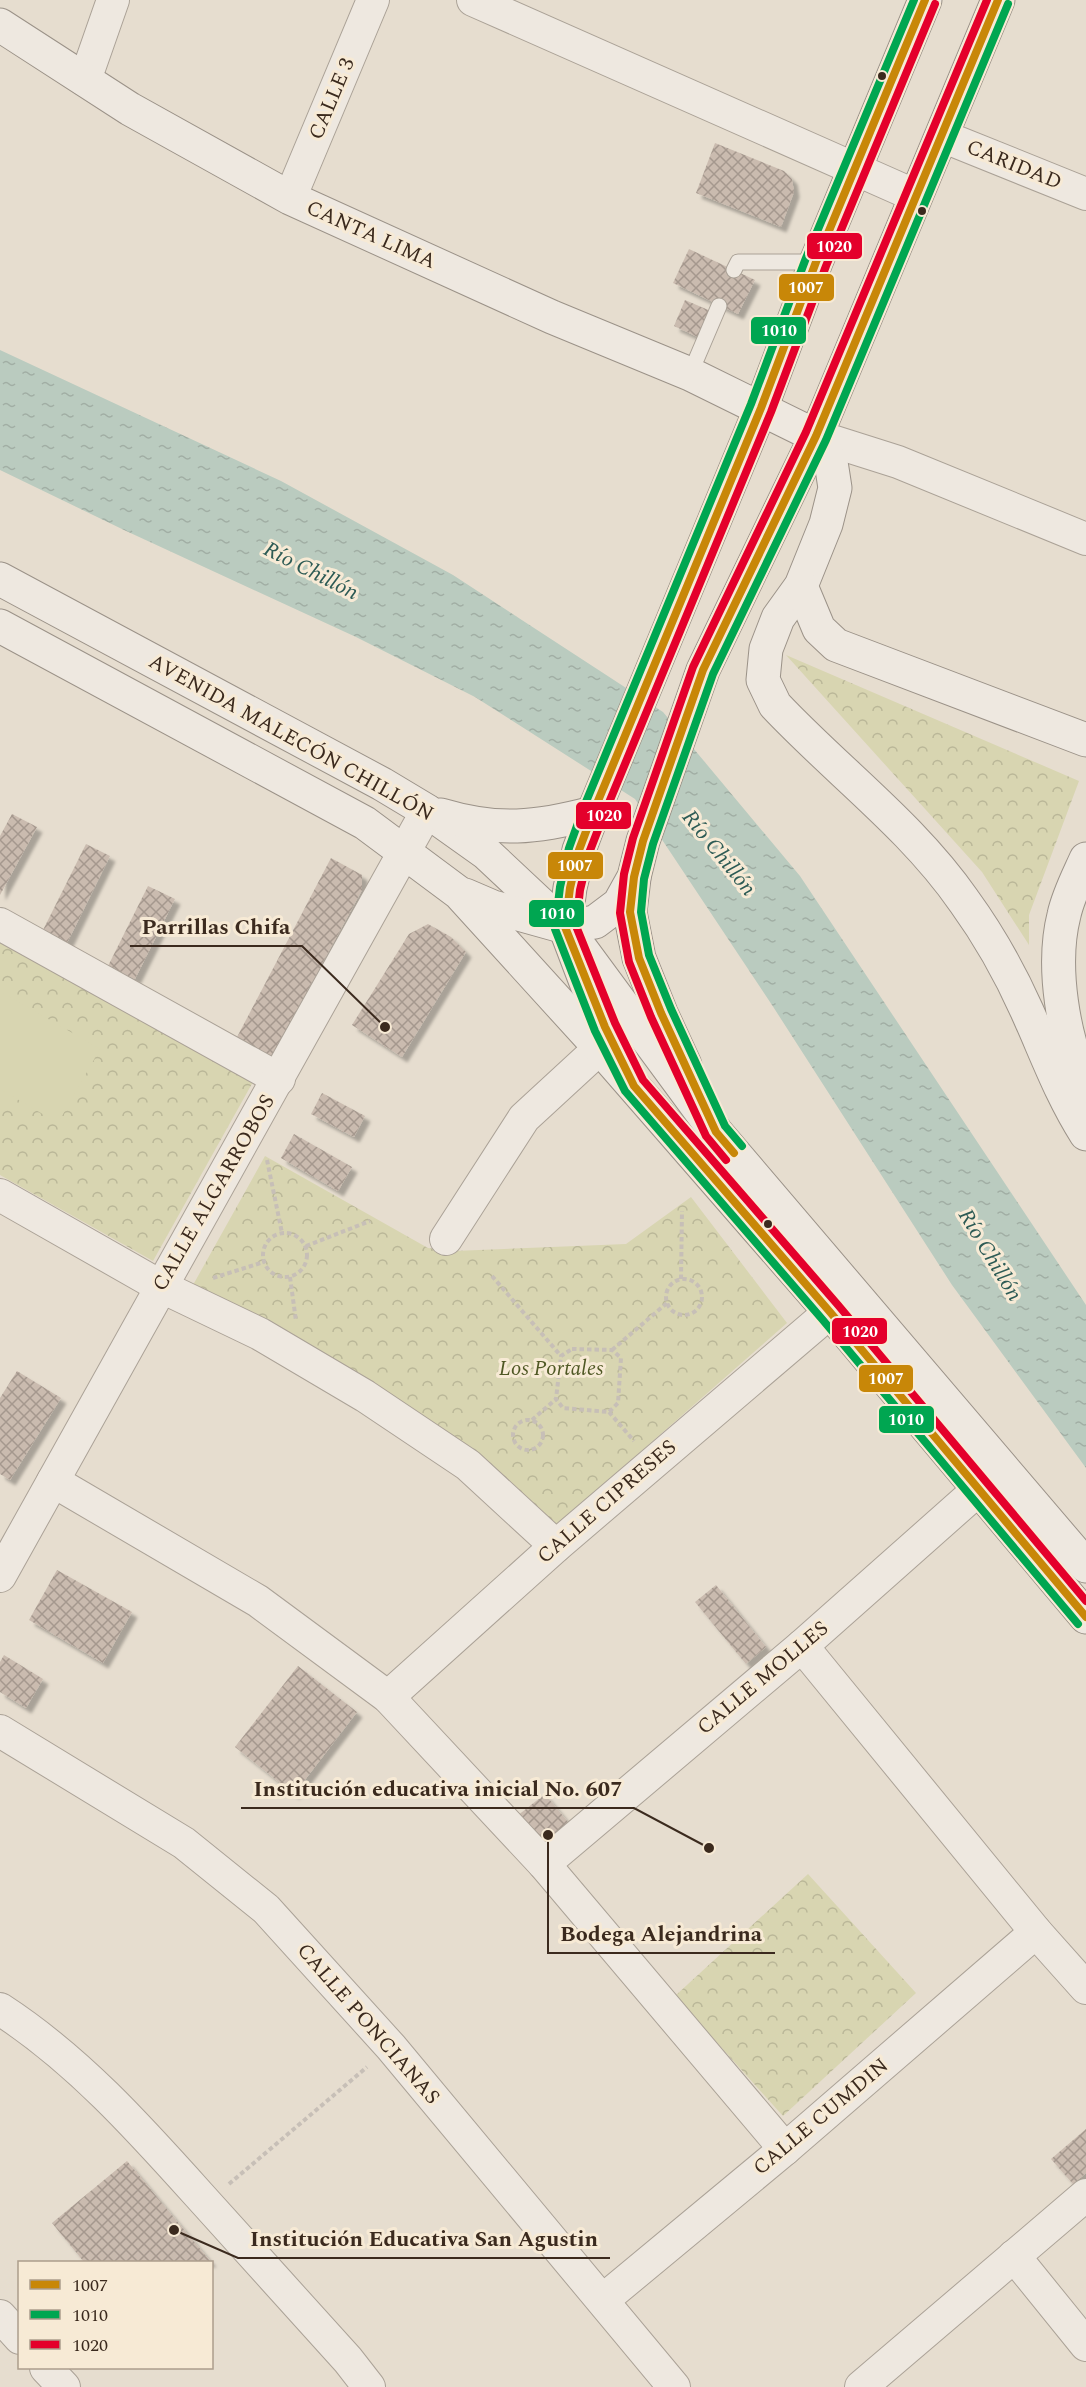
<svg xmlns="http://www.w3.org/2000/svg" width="1086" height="2387" font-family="Spectral,serif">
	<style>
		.park { fill: url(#park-crowns) }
		.pitch { fill: #d8d5b1 }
		.water { fill: url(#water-ripples) }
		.building { fill: url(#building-cross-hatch); filter: url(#shadow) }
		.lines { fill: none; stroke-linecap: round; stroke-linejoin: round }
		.lane-casing { stroke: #aba297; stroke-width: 17 }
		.street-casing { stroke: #aba297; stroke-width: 34 }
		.secondary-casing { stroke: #9b9288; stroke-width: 35 }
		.path { stroke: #c7bfb7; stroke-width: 4; stroke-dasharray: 4.5 3; stroke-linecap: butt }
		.lane { stroke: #eee8e0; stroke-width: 15 }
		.street { stroke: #eee8e0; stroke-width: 32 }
		.secondary { stroke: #eee8e0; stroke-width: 33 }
		.bus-1-casing { stroke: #f7ead5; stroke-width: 12 }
		.bus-2-casing { stroke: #f7ead5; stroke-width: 12 }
		.bus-3-casing { stroke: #f7ead5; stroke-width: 12 }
		.bus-1 { stroke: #c88708; stroke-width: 8 }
		.bus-2 { stroke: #00a651; stroke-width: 8 }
		.bus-3 { stroke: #e4002b; stroke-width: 8 }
		.bus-dot { fill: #3b2a1e; stroke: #f7ead5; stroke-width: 2 }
		.labels { text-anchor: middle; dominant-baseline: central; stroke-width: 6; stroke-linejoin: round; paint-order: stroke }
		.street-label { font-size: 21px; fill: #3b2a1e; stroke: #f7ead5 }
		.park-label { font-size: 21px; font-style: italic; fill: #4f5824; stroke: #f7ead5 }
		.water-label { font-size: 22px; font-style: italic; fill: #2d5b55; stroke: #f7ead5 }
		.leader { fill: none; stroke: #3b2a1e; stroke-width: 2 }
		.callout-dot { fill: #3b2a1e; stroke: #f7ead5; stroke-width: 2 }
		.callout-label { font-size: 22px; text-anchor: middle; font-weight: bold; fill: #3b2a1e; stroke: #f7ead5; stroke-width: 6; stroke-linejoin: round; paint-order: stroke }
		.line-badge { stroke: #f7ead5; stroke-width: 2 }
		.badge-label { font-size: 16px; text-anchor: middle; font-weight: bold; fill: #fff }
	</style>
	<defs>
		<pattern id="park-crowns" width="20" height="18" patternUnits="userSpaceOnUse" patternTransform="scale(1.5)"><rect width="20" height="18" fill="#d8d5b1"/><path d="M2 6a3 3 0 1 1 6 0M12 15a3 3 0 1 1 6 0" fill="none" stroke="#bab798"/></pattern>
		<pattern id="water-ripples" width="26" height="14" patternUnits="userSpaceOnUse" patternTransform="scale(1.5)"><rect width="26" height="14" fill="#bacbbf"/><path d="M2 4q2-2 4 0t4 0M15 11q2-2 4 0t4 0" fill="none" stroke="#a1aea4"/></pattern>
		<pattern id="building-cross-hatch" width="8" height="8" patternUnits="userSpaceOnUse" patternTransform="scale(1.5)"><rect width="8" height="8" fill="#cabbaf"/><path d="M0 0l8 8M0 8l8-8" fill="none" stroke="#a5988e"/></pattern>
		<filter id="shadow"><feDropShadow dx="5.5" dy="5.5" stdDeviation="1.5" flood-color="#0004"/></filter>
	</defs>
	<rect width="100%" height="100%" fill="#e6ddcf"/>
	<!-- park -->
	<g class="park">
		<path d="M786,655L1079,781L1029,915V945L982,872Z"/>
		<path d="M0,930L258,1073L153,1261L0,1175Z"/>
		<path d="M265,1156L428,1248L454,1251L626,1244L691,1197L787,1323L555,1527L193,1285Z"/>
		<path d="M808,1874L916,1993L783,2116L675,1996Z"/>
	</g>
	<!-- pitch -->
	<path class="pitch" d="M0,991L100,1049L58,1123L0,1089Z"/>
	<!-- water -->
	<path class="water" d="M0,350L281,481L453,575L663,712L800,876L1086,1305V1468L952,1285L772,1005L635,799L475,697L356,637L124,530L0,470Z"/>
	<!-- building -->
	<g class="building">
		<path d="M715,143L784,171L792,179L794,192L781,227L696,193Z"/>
		<path d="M689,249L755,280L738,314L673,283Z"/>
		<path d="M685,300L713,312L702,339L674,326Z"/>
		<path d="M12,814L37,827L0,895V836Z"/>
		<path d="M86,844L110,856L65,947L41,934Z"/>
		<path d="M331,858L362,875V890L271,1058L236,1039Z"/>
		<path d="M148,886L175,899L135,979L108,966Z"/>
		<path d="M428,924L451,937L466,952L402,1057L352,1025L409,934Z"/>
		<path d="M322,1093L365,1116L354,1137L311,1114Z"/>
		<path d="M294,1134L352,1167L338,1191L281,1158Z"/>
		<path d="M17,1371L61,1398L10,1480L0,1474V1398Z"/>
		<path d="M57,1570L132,1612L103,1663L29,1620Z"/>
		<path d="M716,1585L766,1647L746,1664L695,1602Z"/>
		<path d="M4,1655L43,1679L26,1708L0,1692V1662Z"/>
		<path d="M298,1666L357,1712L294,1794L235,1747Z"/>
		<path d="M545,1794L572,1827L544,1849L517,1816Z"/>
		<path d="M1086,2129V2173L1073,2184L1051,2159Z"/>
		<path d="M127,2161L211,2262H84L52,2223Z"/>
	</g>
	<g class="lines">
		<!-- lane casing -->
		<g class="lane-casing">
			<g id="lane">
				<path d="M734,270L738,262H816"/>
				<path d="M690,374L719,306"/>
			</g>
		</g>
		<!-- street casing -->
		<g class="street-casing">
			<g id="street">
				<path d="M473,0L916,196"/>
				<path d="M85,80L113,0"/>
				<path d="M942,136L1086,194"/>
				<path d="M290,198L373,0"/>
				<path d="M816,436L898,462L1086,539"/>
				<path d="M0,924L279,1079"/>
				<path d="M0,1195L160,1286L260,1334L365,1396L468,1465L556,1546"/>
				<path d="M446,1239L524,1118L600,1048"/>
				<path d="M53,1481L258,1601L388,1697L544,1864L785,2149"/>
				<path d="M0,1576L427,811"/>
				<path d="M802,1646L1036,1932L1086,1988"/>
				<path d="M388,1697L556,1546L830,1312"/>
				<path d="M0,1731L184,1843L266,1909L391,2047L674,2387"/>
				<path d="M544,1864L802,1646L979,1489"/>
				<path d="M0,2009C77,2059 138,2127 199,2195C249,2250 298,2305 348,2360L369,2387"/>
				<path d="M1014,2256L1086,2345"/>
				<path d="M603,2300L785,2149L1036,1932"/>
				<path d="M0,2316L20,2338"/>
				<path d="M46,2368L64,2387"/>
				<path d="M861,2387L1086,2195"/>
			</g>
		</g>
		<!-- secondary casing -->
		<g class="secondary-casing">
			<g id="secondary">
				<path d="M0,25L130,109L290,198L552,317L690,374L816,436"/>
				<path d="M816,436L831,462L835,488L826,524L801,586L778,618L766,649L763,680L775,705C837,771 912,826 964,901C988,934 1010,973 1027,1011C1046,1053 1061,1095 1086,1134"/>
				<path d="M0,579L382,784L427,811L486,853L565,927L716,1132L1086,1566"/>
				<path d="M801,586L819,629L836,645L1086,740"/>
				<path d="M0,626L365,823L459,893L600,1048L830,1312L1086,1617"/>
				<path d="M441,815C498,832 536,828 593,813"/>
				<path d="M1086,859C1078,877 1068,896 1064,915C1051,966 1063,1039 1086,1086"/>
				<path d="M634,878L630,912L639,958L661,1013L685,1065"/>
				<path d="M465,895L493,907L565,927L595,922L619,904L634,877L643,841L703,670L816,436L998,0"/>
				<path d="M617,1052L587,985L565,927L570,888L579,850L593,813L761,408L816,262L925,0"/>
			</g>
		</g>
		<!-- path -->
		<g class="path">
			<path d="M267,1160L282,1233"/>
			<circle cx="285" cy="1255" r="22"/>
			<path d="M306,1246L370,1221"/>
			<path d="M492,1276L561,1356"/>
			<path d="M290,1277L296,1321"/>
			<path d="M213,1278L264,1262"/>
			<path d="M681,1279L682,1211"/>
			<circle cx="684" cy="1297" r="18"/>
			<path d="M572,1349L612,1350L621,1358L618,1403L609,1412L563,1408L556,1399L561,1356Z"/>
			<path d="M612,1350L667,1303"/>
			<path d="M609,1412L634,1441"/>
			<path d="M532,1420L556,1399"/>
			<circle cx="528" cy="1435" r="15"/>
			<path d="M229,2184L367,2067"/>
		</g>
		<!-- lane -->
		<use href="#lane" class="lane"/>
		<!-- street -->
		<use href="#street" class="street"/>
		<!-- secondary -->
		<use href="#secondary" class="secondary"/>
		<!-- bus-1 casing -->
		<g class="bus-1-casing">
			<g id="bus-1">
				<path d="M925,0L816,262L761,408L593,813L579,850L570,888L565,927L605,1027L634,1086L830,1312L1086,1617"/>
				<path d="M734,1153L716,1132L661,1013L639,958L630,912L634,877L643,841L703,670L816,436L998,0"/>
			</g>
		</g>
		<!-- bus-2 casing -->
		<g class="bus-2-casing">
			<g id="bus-2">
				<path d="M914,0L806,258L751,404L583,809L569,848L560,887L555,929L595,1031L625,1091L822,1319L1078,1624"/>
				<path d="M742,1146L725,1126L671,1009L649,955L641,912L644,879L653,844L713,674L826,440L1008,4"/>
			</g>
		</g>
		<!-- bus-3 casing -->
		<g class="bus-3-casing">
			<g id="bus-3">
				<path d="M935,4L826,266L771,412L603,817L589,853L580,890L576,926L615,1023L643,1080L838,1305L1086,1601"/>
				<path d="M726,1160L706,1136L651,1017L629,962L620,913L624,874L633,838L693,667L806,432L987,0"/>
			</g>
		</g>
		<!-- bus-1 -->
		<use href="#bus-1" class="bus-1"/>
		<!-- bus-2 -->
		<use href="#bus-2" class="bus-2"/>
		<!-- bus-3 -->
		<use href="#bus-3" class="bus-3"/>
	</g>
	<!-- markers -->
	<g class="bus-dot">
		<circle cx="882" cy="76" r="5"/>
		<circle cx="922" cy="211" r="5"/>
		<circle cx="768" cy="1224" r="5"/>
	</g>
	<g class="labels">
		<!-- street labels -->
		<g class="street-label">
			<text transform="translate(332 99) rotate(-67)">CALLE 3</text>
			<text transform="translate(1014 165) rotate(22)">CARIDAD</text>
			<text transform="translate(371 235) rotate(24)">CANTA LIMA</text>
			<text transform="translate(291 738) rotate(29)">AVENIDA MALECÓN CHILLÓN</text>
			<text transform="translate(214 1193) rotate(-60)">CALLE ALGARROBOS</text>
			<text transform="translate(607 1502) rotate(-41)">CALLE CIPRESES</text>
			<text transform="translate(763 1678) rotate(-40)">CALLE MOLLES</text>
			<text transform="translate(368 2024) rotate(49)">CALLE PONCIANAS</text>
			<text transform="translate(821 2117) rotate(-40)">CALLE CUMDIN</text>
		</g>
		<!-- park labels -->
		<g class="park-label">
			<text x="551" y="1369">Los Portales</text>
		</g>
		<!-- water labels -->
		<g class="water-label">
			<text transform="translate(311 571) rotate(27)">Río Chillón</text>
			<text transform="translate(719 853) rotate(51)">Río Chillón</text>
			<text transform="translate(990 1255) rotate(59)">Río Chillón</text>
		</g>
	</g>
	<!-- callouts -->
	<path class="leader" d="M385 1027L302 946H130M709 1848L634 1808H241M548 1835L548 1953H775M174 2230L238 2258H610"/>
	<g class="callout-dot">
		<circle cx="385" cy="1027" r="6"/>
		<circle cx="709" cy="1848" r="6"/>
		<circle cx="548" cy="1835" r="6"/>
		<circle cx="174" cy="2230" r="6"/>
	</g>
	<g class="callout-label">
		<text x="216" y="934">Parrillas Chifa</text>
		<text x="438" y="1796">Institución educativa inicial No. 607</text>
		<text x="661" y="1941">Bodega Alejandrina</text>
		<text x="424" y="2246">Institución Educativa San Agustin</text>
	</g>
	<g class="line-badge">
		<rect x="806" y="232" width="57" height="28" rx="6" fill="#e4002b"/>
		<rect x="778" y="273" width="57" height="29" rx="6" fill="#c88708"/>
		<rect x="750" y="316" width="57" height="29" rx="6" fill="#00a651"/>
		<rect x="575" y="801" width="57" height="29" rx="6" fill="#e4002b"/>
		<rect x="547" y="851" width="57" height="29" rx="6" fill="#c88708"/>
		<rect x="528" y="899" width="57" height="29" rx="6" fill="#00a651"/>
		<rect x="831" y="1317" width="57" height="28" rx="6" fill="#e4002b"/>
		<rect x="858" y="1364" width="56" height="29" rx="6" fill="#c88708"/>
		<rect x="878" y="1405" width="57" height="29" rx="6" fill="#00a651"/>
	</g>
	<g class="badge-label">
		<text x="834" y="252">1020</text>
		<text x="806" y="293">1007</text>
		<text x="779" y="336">1010</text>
		<text x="604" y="821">1020</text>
		<text x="575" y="871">1007</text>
		<text x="557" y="919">1010</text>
		<text x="860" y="1337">1020</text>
		<text x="886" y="1384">1007</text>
		<text x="906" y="1425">1010</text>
	</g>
	<!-- legend -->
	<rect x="18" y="2261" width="195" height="108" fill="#f7ead5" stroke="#ac9d8c" stroke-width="1.5"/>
	<rect x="30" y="2280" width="30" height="9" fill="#c88708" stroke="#ac9d8c" stroke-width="1.5"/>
	<text x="72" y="2291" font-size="18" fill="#3b2a1e">1007</text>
	<rect x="30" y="2310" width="30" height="9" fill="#00a651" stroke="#ac9d8c" stroke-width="1.5"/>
	<text x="72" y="2321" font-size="18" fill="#3b2a1e">1010</text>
	<rect x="30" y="2340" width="30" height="9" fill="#e4002b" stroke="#ac9d8c" stroke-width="1.5"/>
	<text x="72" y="2351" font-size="18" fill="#3b2a1e">1020</text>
</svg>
